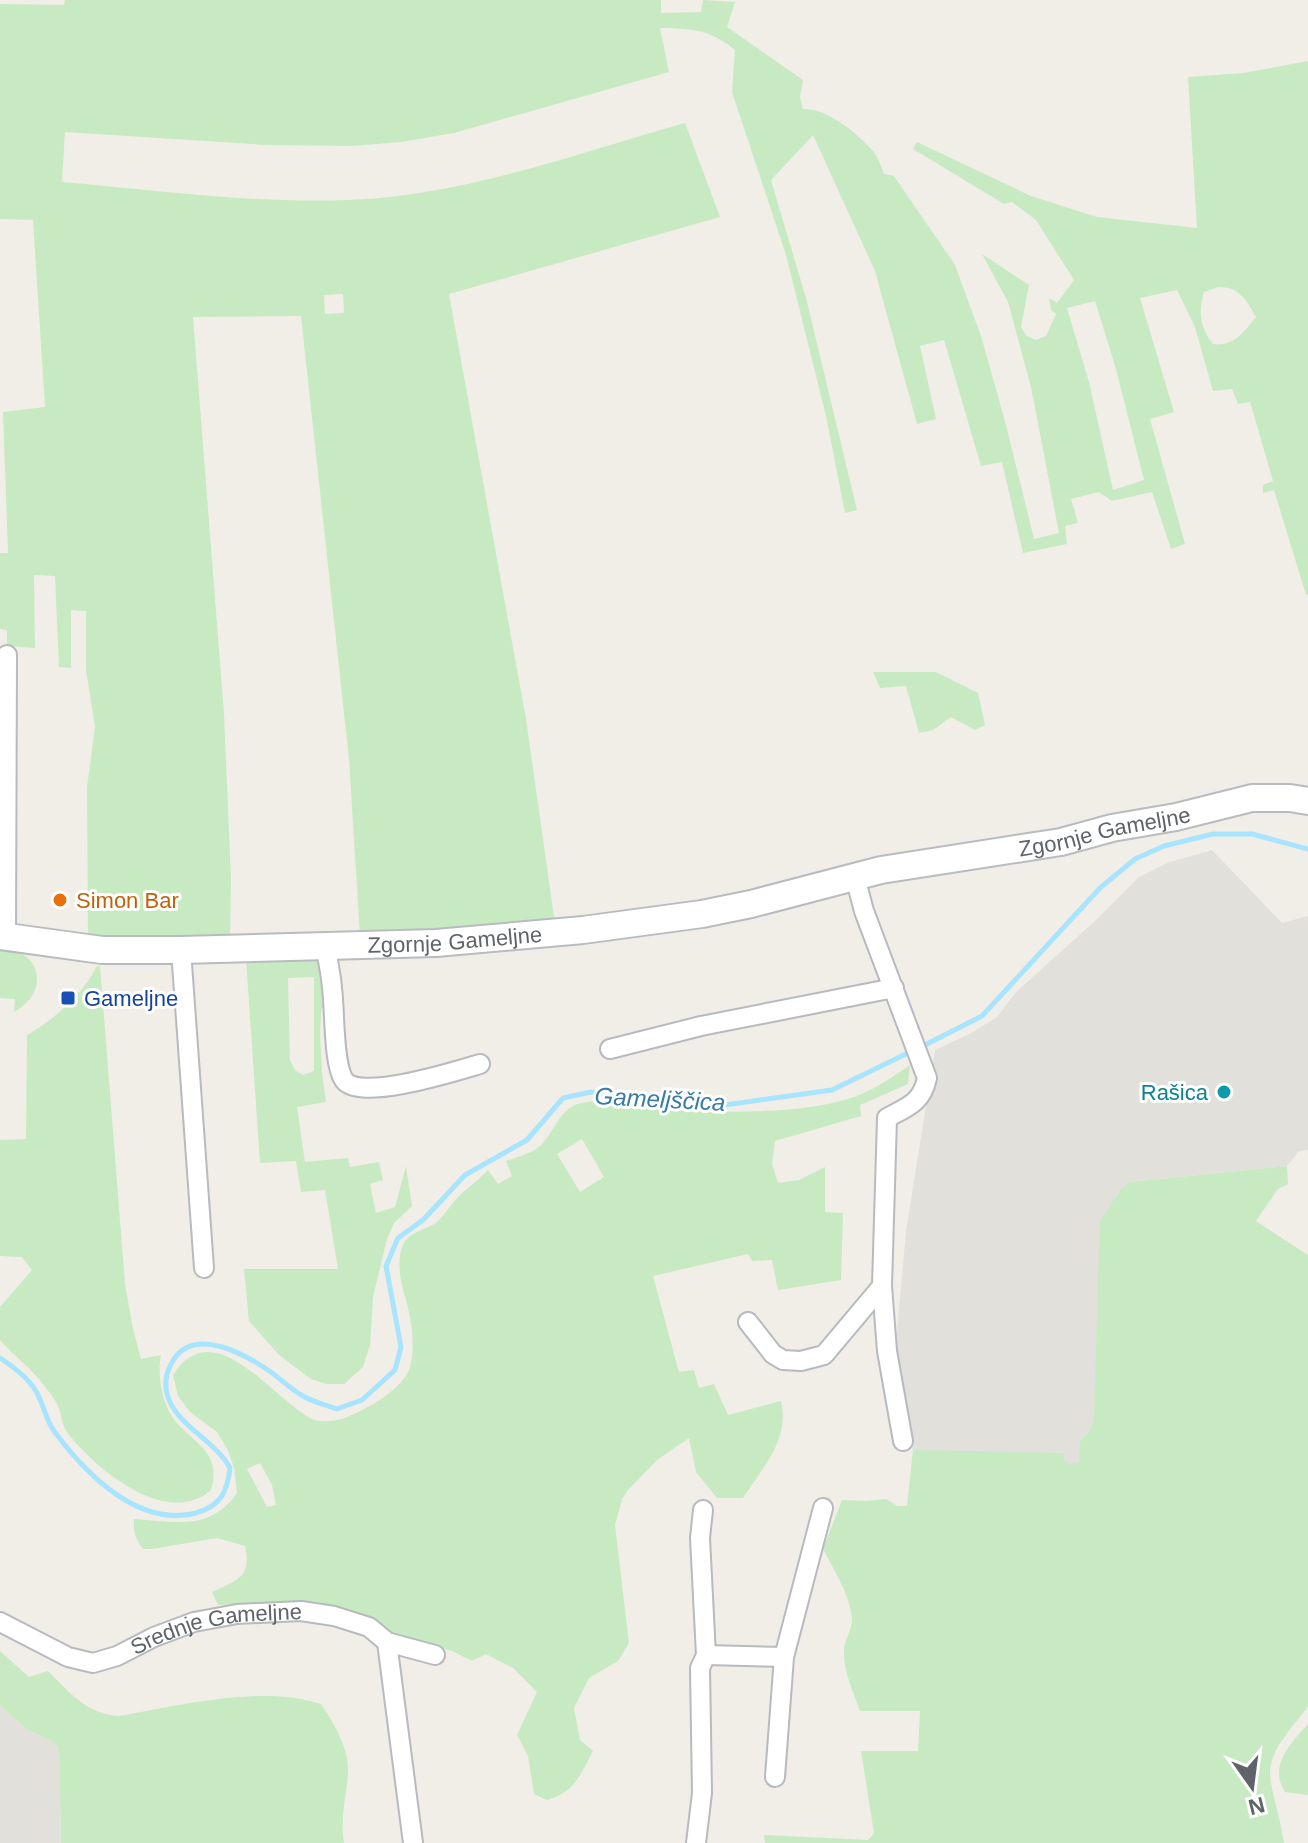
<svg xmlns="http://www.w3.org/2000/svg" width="1308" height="1843" font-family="Helvetica,sans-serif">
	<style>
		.industrial { fill: #e2e0db }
		.green { fill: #c7eac2; fill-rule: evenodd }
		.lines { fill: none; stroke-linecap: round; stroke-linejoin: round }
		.stream { stroke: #a9e4ff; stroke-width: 5 }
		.street-casing { stroke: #b7babe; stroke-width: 22 }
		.secondary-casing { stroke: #b8bcc1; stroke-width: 30 }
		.street { stroke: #fff; stroke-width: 18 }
		.secondary { stroke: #fff; stroke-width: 26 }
		.food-dot { fill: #e8710a; stroke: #fff; stroke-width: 3 }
		.transit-dot { fill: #1a4fb4; stroke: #fff; stroke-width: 3 }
		.culture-dot { fill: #0f9aa8; stroke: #fff; stroke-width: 3 }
		.labels { text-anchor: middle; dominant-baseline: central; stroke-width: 6; stroke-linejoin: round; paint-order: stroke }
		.street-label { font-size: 22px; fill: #5e6468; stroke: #fff }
		.food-label { font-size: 22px; fill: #c56008; stroke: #fff; text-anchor: start }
		.transit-label { font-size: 22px; fill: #164399; stroke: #fff; text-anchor: start }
		.culture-label { font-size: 22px; fill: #0d838f; stroke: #fff; text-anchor: end }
		.water-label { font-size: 24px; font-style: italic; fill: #377ba7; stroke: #fff }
	</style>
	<rect width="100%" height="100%" fill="#f1eee7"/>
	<!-- industrial -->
	<g class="industrial">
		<path d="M1212,850L1282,923L1308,916V1150L1299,1151L1287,1166L1131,1182L1116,1195L1109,1211L1098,1322L1094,1414L1091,1429L1080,1441V1462L1071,1464L913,1450L895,1353L906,1231L935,1050L973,1032L997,1017L1016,992L1095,921L1139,877L1167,863Z"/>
		<path d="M0,1705L26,1729L54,1742L59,1748L61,1843H0Z"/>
	</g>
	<!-- green -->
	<g class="green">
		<path d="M65,0H661V13L701,12L703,0L735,2L727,27L803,80L800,97L803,109C827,108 857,133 873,151C878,157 881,166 884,174L894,176L955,265L981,336L1006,425L1034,539L1059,533L1031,387L1008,302L982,254L1029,285L1021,327L1027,336L1036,340L1046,336L1056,314L1051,310L1049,298L1057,303L1074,280L1036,220L1012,202L1004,204L913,149L917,142L1031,196L1097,217L1197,228L1188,77L1243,73L1308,61V594L1306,595L1274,490L1263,493V485L1273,481L1250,402L1238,404L1232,389L1213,391L1195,327L1177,290L1140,298L1174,412L1150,419L1185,544L1171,549L1152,492L1112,501L1099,492L1071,499L1078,523L1065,526L1067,544L1023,553L1002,462L981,466L944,340L920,346L936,419L917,424L875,271L813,135L771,180L806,298L857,510L845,513L826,416L786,255L732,92L735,50C709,29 693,29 660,28L669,72L454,133L401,142L352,146L266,145L65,132L62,182C169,191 283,208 390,197C491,186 588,150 685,123L720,217L449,294L526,719L555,924L360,936L349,759L301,316L193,317L224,714L231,879L230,940H88L87,787L95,727L86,670V611L71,610V668L59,667L55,576L34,575L35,648L7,646V630L0,629V553H8L3,412L45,407L33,220L0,219V4L64,5ZM1218,287C1240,287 1246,300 1256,317C1244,332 1234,347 1213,344C1200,328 1198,311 1204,292ZM343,294L344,313L325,314L324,295ZM1095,301L1116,369L1144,480L1113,490L1089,382L1067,308Z"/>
		<path d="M873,672H936L978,693L985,725L975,730L951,717L933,730L919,733L906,686L880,688Z"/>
		<path d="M10,949C46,958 45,996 14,1012L15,999L0,998V950Z"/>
		<path d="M313,957L320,960L326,995L321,1013L320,1035L322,1073L326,1102L297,1107L305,1162L348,1158L350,1167L379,1162L383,1180L370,1184L376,1213L395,1207L406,1166L412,1206L394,1223L387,1239L373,1297L370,1345L363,1367L344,1384H326L311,1379L279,1355L249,1321L244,1269H338L325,1190L301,1192L296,1161L260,1163L246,959ZM314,977V1071L303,1075L295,1070L290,1060L288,978Z"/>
		<path d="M97,966H100L125,1284L133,1329L141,1359L161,1355C157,1376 162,1405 176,1422C195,1444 222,1453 211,1490C167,1529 94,1468 67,1432C61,1424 62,1413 57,1404C54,1397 47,1390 43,1384C31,1368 13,1355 0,1340V1307L32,1270L22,1257L0,1256V1140L26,1139L27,1035C55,1019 82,995 97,966Z"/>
		<path d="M910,1065L908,1084L860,1105L861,1116L775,1141L772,1164L778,1183L799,1180L825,1167V1212L843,1213L841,1280L778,1290L772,1260L752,1261L748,1254L653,1276L679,1372L694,1370L699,1388L714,1384L728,1415L781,1401C790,1440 763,1467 743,1498H717L696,1472L689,1438L657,1460L628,1490L622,1499L615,1525L629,1643L618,1661L589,1678L574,1708L580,1740L593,1751C581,1774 574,1793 547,1800L534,1794L528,1756L517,1735L537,1692L513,1668L486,1654L472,1661L452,1651L293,1605L272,1603L218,1605L212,1592C238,1580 252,1577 245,1546L217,1538L152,1549H143C135,1538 133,1532 134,1519C175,1522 211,1531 237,1493L234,1468L228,1450L217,1432L190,1412L178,1396L173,1375C214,1311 272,1399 312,1419C320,1423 339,1421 347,1417C367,1409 401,1390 409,1370C416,1351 412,1323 407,1304C402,1286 395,1263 403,1245C409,1231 427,1230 437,1222C446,1214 452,1202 461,1194C470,1186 479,1179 488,1170L498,1184L512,1176L506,1161C517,1157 531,1154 540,1146C555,1132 559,1108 581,1103C608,1098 635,1107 661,1109C717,1113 805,1115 857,1096C875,1089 894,1076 910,1065ZM582,1139L604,1177L580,1192L557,1154ZM260,1463L272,1485L276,1505L267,1507L247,1469Z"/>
		<path d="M1287,1166L1288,1184L1278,1189L1256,1221L1308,1255V1707C1252,1774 1271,1766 1284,1843H765L764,1835L868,1840L874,1833L861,1751H918L920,1711H860C853,1691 840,1664 845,1643C849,1632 854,1625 851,1612C847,1589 833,1569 823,1549L842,1500L867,1501L886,1499L897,1506H907L913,1450L1063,1453L1065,1462L1071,1464L1079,1462L1080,1441L1091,1429L1094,1414L1100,1220C1112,1207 1115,1191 1131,1182Z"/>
		<path d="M0,1651L29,1677L48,1671C70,1693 87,1714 119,1716C178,1706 264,1684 321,1704C334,1723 350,1750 348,1774C346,1798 340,1819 344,1843H61L59,1748L54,1742L26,1729L0,1705Z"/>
		<path d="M1308,1724V1795L1285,1792C1268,1766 1291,1743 1308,1724Z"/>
	</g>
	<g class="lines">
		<!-- stream -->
		<g class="stream">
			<path d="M921,1047L982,1016L1100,888L1135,859L1164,846L1213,834H1252L1308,849"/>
			<path d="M0,1358C14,1367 32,1380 39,1397C44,1408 47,1421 54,1431C85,1473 138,1528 196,1513C220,1506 227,1493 230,1468C215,1440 175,1425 167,1394C164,1380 167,1370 174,1359C196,1327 244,1354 268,1370C280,1378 290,1389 303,1396C313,1402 326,1405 337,1409L362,1400L395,1370L401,1347L386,1266L398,1238L423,1220L465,1175L527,1140L563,1098L591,1092L711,1107L832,1090L912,1051"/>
		</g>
		<!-- street casing -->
		<g class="street-casing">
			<g id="street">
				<path d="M855,877L864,911L927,1078C922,1103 907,1107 887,1118L882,1286L887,1351L903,1441"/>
				<path d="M6,937L7,655"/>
				<path d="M325,946C328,960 331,974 332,988C335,1009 333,1064 344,1080C359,1102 456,1071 480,1064"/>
				<path d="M181,950L204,1268"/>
				<path d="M610,1049L701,1026L894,988"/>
				<path d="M748,1322L773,1354L783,1360L801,1361L824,1355L882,1286"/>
				<path id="s1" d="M0,1622L68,1657L93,1663L117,1656L154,1637L194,1622L237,1614L301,1611L334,1616L369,1627L387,1642L435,1655"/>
				<path d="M387,1642L413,1843"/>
				<path d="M706,1655L784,1657L823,1508"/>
				<path d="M775,1777L784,1657"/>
				<path d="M696,1843L702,1793L700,1668L706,1655L700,1538L703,1510"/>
			</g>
		</g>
		<!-- secondary casing -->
		<g class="secondary-casing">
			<g id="secondary">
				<path id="s2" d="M0,936L102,950H181L436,943L583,930L702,914L751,904L881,870L1061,842L1112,828L1176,817L1252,798H1290L1308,801"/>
			</g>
		</g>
		<!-- street -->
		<use href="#street" class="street"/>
		<!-- secondary -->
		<use href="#secondary" class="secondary"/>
	</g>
	<!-- markers -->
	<circle class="food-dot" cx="60" cy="900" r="8"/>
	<rect class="transit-dot" x="60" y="990" width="16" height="16" rx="4"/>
	<circle class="culture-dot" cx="1224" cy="1092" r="8"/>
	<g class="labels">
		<!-- street labels -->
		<g class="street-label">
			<text stroke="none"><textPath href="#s2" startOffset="1116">Zgornje Gameljne</textPath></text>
			<text stroke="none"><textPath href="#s2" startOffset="456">Zgornje Gameljne</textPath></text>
			<text stroke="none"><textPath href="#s1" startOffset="232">Srednje Gameljne</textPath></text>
		</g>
		<!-- food labels -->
		<g class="food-label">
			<text x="76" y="900">Simon Bar</text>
		</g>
		<!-- transit labels -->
		<g class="transit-label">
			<text x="84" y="998">Gameljne</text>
		</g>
		<!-- culture labels -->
		<g class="culture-label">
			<text x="1208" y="1092">Rašica</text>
		</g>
		<!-- water labels -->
		<g class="water-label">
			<text transform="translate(660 1099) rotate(3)">Gameljščica</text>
		</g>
	</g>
	<!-- north arrow -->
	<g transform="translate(1252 1787) rotate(166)" stroke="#ffffff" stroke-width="6" paint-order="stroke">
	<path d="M0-6L14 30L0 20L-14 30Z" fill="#5e6468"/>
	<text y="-12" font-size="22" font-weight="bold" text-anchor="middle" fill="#5e6468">N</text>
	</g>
</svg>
